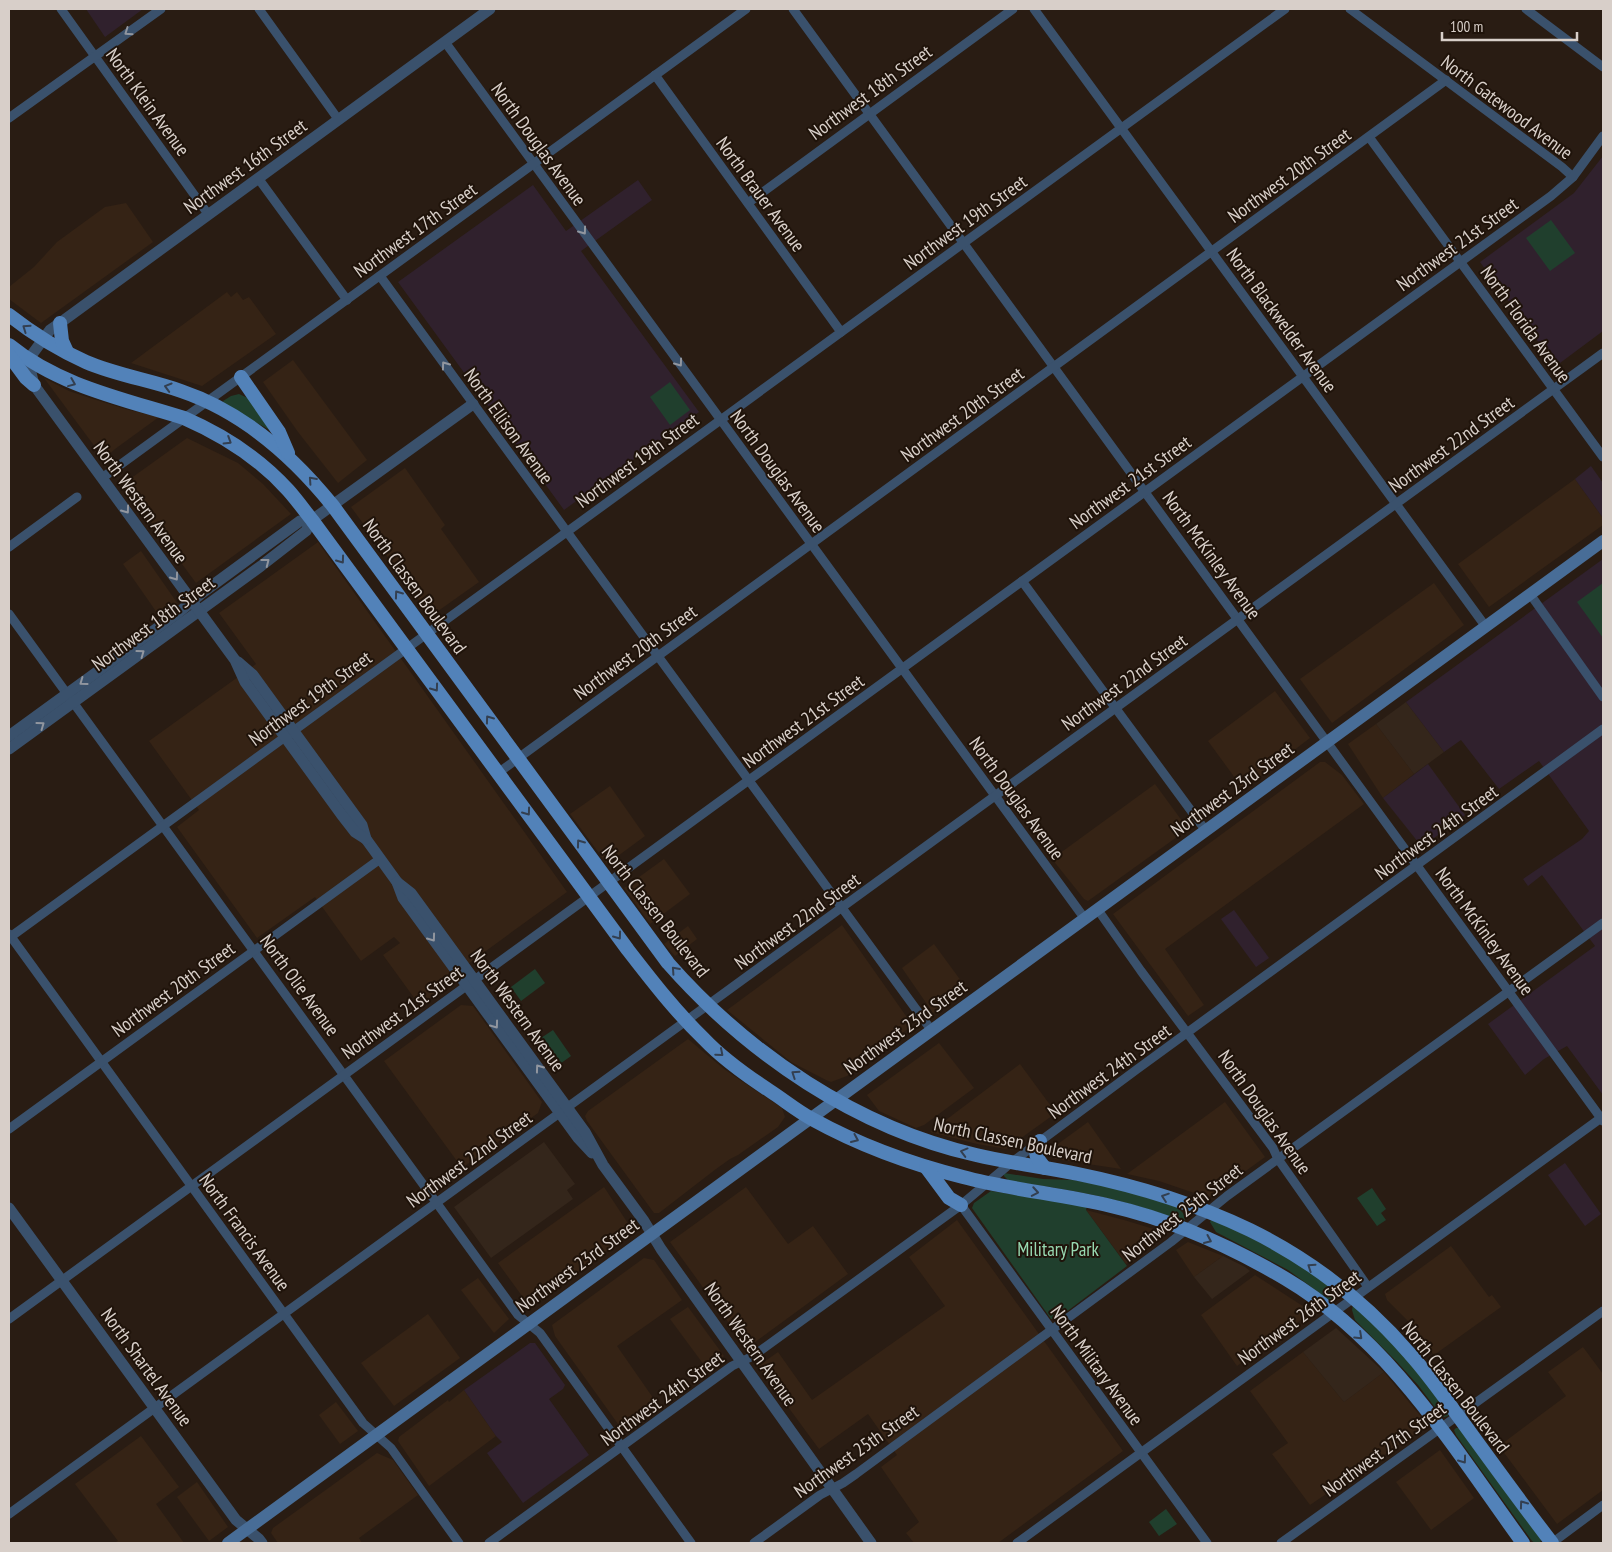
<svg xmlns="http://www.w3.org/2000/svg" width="1612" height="1552" font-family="'PT Sans Narrow',sans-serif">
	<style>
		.built { fill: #352315 }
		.industrial { fill: #34261b }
		.education { fill: #30212d }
		.green { fill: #203f2d }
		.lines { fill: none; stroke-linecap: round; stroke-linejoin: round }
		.minor { stroke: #3a516c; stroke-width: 9 }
		.tertiary { stroke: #3a516c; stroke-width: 11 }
		.secondary { stroke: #486d97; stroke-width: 12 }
		.primary { stroke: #5282b9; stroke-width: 14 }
		.oneway { stroke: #91969f }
		.oneway2 { stroke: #333f50 }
		.labels { text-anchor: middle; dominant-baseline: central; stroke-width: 4; stroke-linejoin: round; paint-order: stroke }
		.street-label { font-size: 19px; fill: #d8cfc9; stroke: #1f130a }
		.park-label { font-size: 19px; fill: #98dab2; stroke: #1f130a }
	</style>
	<rect width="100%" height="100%" fill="#291c13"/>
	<!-- built -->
	<g class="built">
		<path d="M126,203L153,242L41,323L9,299V287L34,267L57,242L105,207Z"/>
		<path d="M227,292L231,297L237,292L243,300L249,297L276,334L202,386L131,363Z"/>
		<path d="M293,360L367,460L338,483L298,432L263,382Z"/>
		<path d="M44,378L69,391L90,398L129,410L159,417L115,449L104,459Z"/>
		<path d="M187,438L238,463L263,484L291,514L196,583L123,484Z"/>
		<path d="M405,468L445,525L441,529L479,582L431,616L351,507Z"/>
		<path d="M1575,479L1603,518V525L1489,607L1458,564Z"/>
		<path d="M318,542L567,892L450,977L436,993L420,1006L383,955L400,943L394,937L361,961L315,897L257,938L177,827L199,810L149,741L256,664L219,613Z"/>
		<path d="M141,551L180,607L162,620L123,564Z"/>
		<path d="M1434,583L1464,625L1332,723L1300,679Z"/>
		<path d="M1275,691L1310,738L1243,789L1208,741Z"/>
		<path d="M1376,724L1414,774L1383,798L1348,744Z"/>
		<path d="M1320,762H1325L1342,775L1364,804L1165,949L1204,1005L1188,1016L1113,914Z"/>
		<path d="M1155,784L1188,829L1088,901L1084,899L1052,859Z"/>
		<path d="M610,786L645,836L607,864L570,814Z"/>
		<path d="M664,859L690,894L650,924L624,888Z"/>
		<path d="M842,925L911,1023L910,1027L847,1076L831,1082L826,1080L791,1062L727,1010Z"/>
		<path d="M688,926L697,939L675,956L664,944Z"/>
		<path d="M934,944L967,989L933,1013L902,968Z"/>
		<path d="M461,1005L473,1006L542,1102L538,1113L462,1168L384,1061Z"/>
		<path d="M688,1039L724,1069L782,1108L785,1117L778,1127L738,1155L730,1159L716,1169L659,1213H654L587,1121L585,1116L588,1111Z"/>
		<path d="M939,1043L974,1088L924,1125L916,1128L879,1111L867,1095Z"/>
		<path d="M1020,1064L1056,1113L1006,1149L977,1144L930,1132Z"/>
		<path d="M1225,1102L1265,1157L1207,1199L1203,1196L1159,1181L1127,1174Z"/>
		<path d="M1088,1122L1121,1169L1055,1159L1051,1149Z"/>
		<path d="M604,1187L633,1231L530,1307L498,1263Z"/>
		<path d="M746,1187L788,1244L813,1226L848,1274L747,1348L670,1242Z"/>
		<path d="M1086,1210L1124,1220L1167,1233L1126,1264Z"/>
		<path d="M957,1220L1123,1451L998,1543H914L906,1533L919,1522L881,1467L897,1455L868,1414L819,1449L758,1366L778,1352L812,1400L945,1306L909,1257Z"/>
		<path d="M1188,1242L1223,1256L1194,1277L1176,1250Z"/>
		<path d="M1451,1246L1489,1297L1492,1295L1501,1307L1434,1355L1416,1329L1387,1300L1385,1294Z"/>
		<path d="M644,1258L654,1260L682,1300L617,1346L658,1405L623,1431L555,1336L552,1325Z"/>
		<path d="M1255,1275L1312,1312L1237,1366L1201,1315Z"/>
		<path d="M478,1278L509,1319L494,1333L461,1290Z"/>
		<path d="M688,1307L724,1356L707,1369L670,1319Z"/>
		<path d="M428,1314L460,1358L394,1406L361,1363Z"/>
		<path d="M1583,1347L1603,1374V1490L1557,1524L1499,1446L1566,1396L1548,1372Z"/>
		<path d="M1303,1352L1344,1402L1384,1372L1428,1425L1310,1505L1272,1454L1288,1443L1250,1391Z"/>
		<path d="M464,1390L496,1436L429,1486L398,1441L399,1437L448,1400L449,1402Z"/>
		<path d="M336,1402L358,1431L340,1444L319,1415Z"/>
		<path d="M141,1436L179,1487L156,1504L184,1543H114L118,1541L75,1484Z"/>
		<path d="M1440,1450L1474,1498L1431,1530L1396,1482Z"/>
		<path d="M377,1453L393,1460L418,1495L359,1538L362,1543H278L271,1533L273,1528Z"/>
		<path d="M197,1482L228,1527L209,1541L177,1497Z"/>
	</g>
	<!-- industrial -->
	<g class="industrial">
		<path d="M1406,702L1444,752L1414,774L1376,724Z"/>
		<path d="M544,1142L575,1184L567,1190L573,1199L491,1258L454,1207Z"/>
		<path d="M1223,1256L1245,1267L1250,1271L1212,1299L1194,1277Z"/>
		<path d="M1336,1328L1384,1372L1344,1402L1303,1352Z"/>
	</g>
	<!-- education -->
	<g class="education">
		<path d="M86,9H143L105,37Z"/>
		<path d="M1603,156V331L1556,366L1480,262L1574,193Z"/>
		<path d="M638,180L652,200L581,251L699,412L564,510L398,282L533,185L566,231Z"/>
		<path d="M1591,466L1603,483V518L1575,479Z"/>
		<path d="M1603,559V1095L1567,1046L1544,1059L1525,1075L1488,1024L1595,946L1542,875L1528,886L1523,879L1582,839L1589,831L1539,761L1499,789L1461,740L1444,752L1406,702Z"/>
		<path d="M1428,764L1465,815L1422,847L1383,798Z"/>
		<path d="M1234,910L1269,958L1256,967L1221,919Z"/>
		<path d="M1565,1163L1601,1214L1585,1226L1548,1175Z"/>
		<path d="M530,1343H535L565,1385L563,1389L549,1399L589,1455L523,1503L487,1453L502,1442L496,1436L464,1390Z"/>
	</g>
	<!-- green -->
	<g class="green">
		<path d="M1551,220L1575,253L1550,271L1526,238Z"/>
		<path d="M670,382L690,410L670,425L650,397Z"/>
		<path d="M239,394L250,399L273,432L224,404L223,401L231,396Z"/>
		<path d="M1603,583V638L1577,602Z"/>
		<path d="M535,969L545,983L521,1001L511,987Z"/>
		<path d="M553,1030L571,1056L557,1066L538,1040Z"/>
		<path d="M1004,1173L1043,1179L1073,1180L1112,1187L1177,1207L1183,1213L1185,1220L1183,1221C1126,1199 1069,1189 1009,1181L1004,1176Z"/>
		<path d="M1372,1188L1386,1209L1381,1213L1386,1220L1377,1226L1357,1198Z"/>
		<path d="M991,1191L1087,1206L1086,1210L1127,1266L1057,1319H1051L972,1208L974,1203Z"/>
		<path d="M1211,1220C1234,1227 1323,1273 1334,1291C1336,1295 1336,1298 1335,1302H1332L1288,1270L1216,1232L1210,1222Z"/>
		<path d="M1353,1305L1401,1350L1448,1412V1416L1444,1417L1440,1414L1418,1385L1397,1362L1355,1320L1352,1310Z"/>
		<path d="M1456,1428H1459L1539,1536L1541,1540L1540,1543H1535L1532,1541L1456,1435L1454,1430Z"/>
		<path d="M1166,1509L1177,1524L1159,1536L1149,1522Z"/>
	</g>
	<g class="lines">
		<!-- minor -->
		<g class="minor">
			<path d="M61,9L208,214"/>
			<path d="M259,9L338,119"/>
			<path d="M793,9L1603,1121"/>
			<path d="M1034,9L1486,627"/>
			<path d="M1350,9L1562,167L1573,177"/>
			<path d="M1526,9L1603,67"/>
			<path d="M445,42L1085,919"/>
			<path d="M655,75L841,332"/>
			<path d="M9,118L161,9"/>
			<path d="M1369,137L1603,457"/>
			<path d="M258,178L347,300"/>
			<path d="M748,203L1013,9"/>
			<path d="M380,276L932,1031"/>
			<path d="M102,478L746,9"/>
			<path d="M9,547L77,497"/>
			<path d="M1022,581L1206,831"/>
			<path d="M1530,594L1603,697"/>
			<path d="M9,614L518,1315L540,1333L691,1543"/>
			<path d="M498,773L1446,80"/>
			<path d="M1098,910L1141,971L1273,1148L1278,1159L1368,1287"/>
			<path d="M9,934L363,1423L391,1448L459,1543"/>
			<path d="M9,938L1285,9"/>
			<path d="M9,1129L380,859"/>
			<path d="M961,1205L1207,1543"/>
			<path d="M9,1319L1551,196L1573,177L1603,136"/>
			<path d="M9,1514L1603,353"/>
			<path d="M489,1543L732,1366L753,1356L961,1205L1012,1162L1136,1070L1603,729"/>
			<path d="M754,1543L820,1495L843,1483L856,1474L1171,1242L1227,1196L1603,923"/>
			<path d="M1017,1543L1601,1118"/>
			<path d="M1281,1543L1603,1311"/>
			<path d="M1552,1543L1603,1505"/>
		</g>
		<!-- tertiary -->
		<g class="tertiary">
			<path d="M238,662L253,675L362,825L366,839L397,882L403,898L578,1138L592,1153"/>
			<path d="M9,736L178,613L202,593L300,521L312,520"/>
			<path d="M9,749L261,566L306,531L312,520L473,404"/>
			<path d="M366,839L355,832L341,814L245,682L235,660L34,385L28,360L50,330L60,323L490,9"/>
			<path d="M397,882L411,893L585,1132L603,1165L644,1221L661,1249L871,1543"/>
			<path d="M9,1208L236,1520L259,1539L262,1543"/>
		</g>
		<!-- secondary -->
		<path class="secondary" d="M228,1543L1603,541"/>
		<!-- primary -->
		<g class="primary">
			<path d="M9,315C32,333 59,350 86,362C116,375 150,380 181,391C243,412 292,455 333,506L668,963C748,1054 857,1128 976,1155C1010,1163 1044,1167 1078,1174C1137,1186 1196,1204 1250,1230C1311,1260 1366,1303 1410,1354C1430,1376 1446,1400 1464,1424C1493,1464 1522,1504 1552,1543"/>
			<path d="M60,323L62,341L67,352"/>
			<path d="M9,345C59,386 124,399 184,418C223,435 260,459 288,490C297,500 304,510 312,520L628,950C652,981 676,1012 704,1039C723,1059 747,1076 770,1091C784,1100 797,1111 812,1119C859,1145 911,1164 963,1177C1011,1190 1062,1194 1111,1206C1172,1220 1232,1247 1286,1279C1389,1340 1454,1448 1523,1543"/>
			<path d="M9,355L26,378L34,385"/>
			<path d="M241,377L279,432L288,453"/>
			<path d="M1040,1141C1033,1155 1036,1157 1045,1168"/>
			<path d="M926,1167L949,1198L961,1205"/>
		</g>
	</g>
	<!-- one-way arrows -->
	<defs><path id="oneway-chevron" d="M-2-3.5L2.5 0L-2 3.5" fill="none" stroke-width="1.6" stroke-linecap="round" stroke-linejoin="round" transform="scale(1.25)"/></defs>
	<g class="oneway">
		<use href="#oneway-chevron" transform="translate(128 32) rotate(145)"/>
		<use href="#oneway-chevron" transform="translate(583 231) rotate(54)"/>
		<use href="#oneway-chevron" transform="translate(679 363) rotate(54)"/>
		<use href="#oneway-chevron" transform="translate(445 365) rotate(-126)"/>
		<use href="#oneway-chevron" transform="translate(126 510) rotate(54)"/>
		<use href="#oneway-chevron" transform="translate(266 562) rotate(-38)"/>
		<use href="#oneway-chevron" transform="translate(175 577) rotate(54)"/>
		<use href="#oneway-chevron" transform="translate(141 653) rotate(-36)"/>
		<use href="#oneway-chevron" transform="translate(83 682) rotate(144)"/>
		<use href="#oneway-chevron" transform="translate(41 725) rotate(-36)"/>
		<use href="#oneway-chevron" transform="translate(432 938) rotate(54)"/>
		<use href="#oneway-chevron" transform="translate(495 1025) rotate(54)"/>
		<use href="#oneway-chevron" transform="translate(539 1068) rotate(-126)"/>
	</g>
	<g class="oneway2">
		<use href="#oneway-chevron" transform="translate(26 328) rotate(-145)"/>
		<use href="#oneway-chevron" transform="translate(72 383) rotate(22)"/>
		<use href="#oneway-chevron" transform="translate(168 387) rotate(-164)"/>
		<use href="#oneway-chevron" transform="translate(228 441) rotate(32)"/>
		<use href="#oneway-chevron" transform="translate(312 480) rotate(-132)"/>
		<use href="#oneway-chevron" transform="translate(341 560) rotate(54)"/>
		<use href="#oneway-chevron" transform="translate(398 594) rotate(-126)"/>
		<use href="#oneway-chevron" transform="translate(435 688) rotate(54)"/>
		<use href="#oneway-chevron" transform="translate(489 719) rotate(-126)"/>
		<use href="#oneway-chevron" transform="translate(527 812) rotate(54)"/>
		<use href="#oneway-chevron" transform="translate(580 843) rotate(-126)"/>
		<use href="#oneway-chevron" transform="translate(618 936) rotate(54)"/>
		<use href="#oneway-chevron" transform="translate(675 970) rotate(-132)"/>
		<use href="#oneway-chevron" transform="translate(720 1053) rotate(41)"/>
		<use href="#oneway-chevron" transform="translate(795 1074) rotate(-146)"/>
		<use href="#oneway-chevron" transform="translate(855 1139) rotate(24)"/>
		<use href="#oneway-chevron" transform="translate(964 1152) rotate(-165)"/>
		<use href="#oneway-chevron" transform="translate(1035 1192) rotate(10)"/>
		<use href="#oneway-chevron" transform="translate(1165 1197) rotate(-161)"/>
		<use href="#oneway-chevron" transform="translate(1208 1240) rotate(24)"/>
		<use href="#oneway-chevron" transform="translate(1311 1267) rotate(-146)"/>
		<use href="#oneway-chevron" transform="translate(1359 1336) rotate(43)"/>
		<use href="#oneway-chevron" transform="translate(1463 1460) rotate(54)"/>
		<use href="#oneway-chevron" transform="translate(1523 1504) rotate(-126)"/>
	</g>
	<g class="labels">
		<!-- street labels -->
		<g class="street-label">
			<text transform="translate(870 92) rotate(-36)">Northwest 18th Street</text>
			<text transform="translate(148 102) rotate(54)">North Klein Avenue</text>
			<text transform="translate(1507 107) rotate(37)">North Gatewood Avenue</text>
			<text transform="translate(539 144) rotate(54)">North Douglas Avenue</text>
			<text transform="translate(245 166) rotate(-36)">Northwest 16th Street</text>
			<text transform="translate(1289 175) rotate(-36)">Northwest 20th Street</text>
			<text transform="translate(761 194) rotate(54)">North Brauer Avenue</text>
			<text transform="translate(965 222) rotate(-36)">Northwest 19th Street</text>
			<text transform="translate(415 230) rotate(-36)">Northwest 17th Street</text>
			<text transform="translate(1457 244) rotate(-36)">Northwest 21st Street</text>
			<text transform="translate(1282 320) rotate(54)">North Blackwelder Avenue</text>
			<text transform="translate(1526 324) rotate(54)">North Florida Avenue</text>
			<text transform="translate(962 414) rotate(-36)">Northwest 20th Street</text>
			<text transform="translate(509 426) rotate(54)">North Ellison Avenue</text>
			<text transform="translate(1451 444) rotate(-36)">Northwest 22nd Street</text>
			<text transform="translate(637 460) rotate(-36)">Northwest 19th Street</text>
			<text transform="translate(778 471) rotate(54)">North Douglas Avenue</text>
			<text transform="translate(1130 482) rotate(-36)">Northwest 21st Street</text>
			<text transform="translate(141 502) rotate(54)">North Western Avenue</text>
			<text transform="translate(1212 555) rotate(54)">North McKinley Avenue</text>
			<text transform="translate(415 586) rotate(54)">North Classen Boulevard</text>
			<text transform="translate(153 623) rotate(-36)">Northwest 18th Street</text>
			<text transform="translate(635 652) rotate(-36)">Northwest 20th Street</text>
			<text transform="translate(1124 682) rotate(-36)">Northwest 22nd Street</text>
			<text transform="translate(310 698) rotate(-36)">Northwest 19th Street</text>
			<text transform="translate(803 721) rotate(-36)">Northwest 21st Street</text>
			<text transform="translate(1232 789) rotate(-36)">Northwest 23rd Street</text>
			<text transform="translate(1017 798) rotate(54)">North Douglas Avenue</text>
			<text transform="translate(1436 832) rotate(-36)">Northwest 24th Street</text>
			<text transform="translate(656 911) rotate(52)">North Classen Boulevard</text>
			<text transform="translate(797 921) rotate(-36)">Northwest 22nd Street</text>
			<text transform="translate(1485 931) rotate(54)">North McKinley Avenue</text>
			<text transform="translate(300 985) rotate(54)">North Olie Avenue</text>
			<text transform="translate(173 989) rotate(-36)">Northwest 20th Street</text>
			<text transform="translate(518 1010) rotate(54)">North Western Avenue</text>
			<text transform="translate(402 1012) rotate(-36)">Northwest 21st Street</text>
			<text transform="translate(905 1027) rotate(-36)">Northwest 23rd Street</text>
			<text transform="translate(1109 1071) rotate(-36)">Northwest 24th Street</text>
			<text transform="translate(1265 1112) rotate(55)">North Douglas Avenue</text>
			<text transform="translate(1013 1140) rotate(12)">North Classen Boulevard</text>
			<text transform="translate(469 1159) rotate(-36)">Northwest 22nd Street</text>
			<text transform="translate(1182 1212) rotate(-38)">Northwest 25th Street</text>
			<text transform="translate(245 1232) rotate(54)">North Francis Avenue</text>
			<text transform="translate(577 1265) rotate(-36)">Northwest 23rd Street</text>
			<text transform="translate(1299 1317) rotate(-36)">Northwest 26th Street</text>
			<text transform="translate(751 1344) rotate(55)">North Western Avenue</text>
			<text transform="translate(1097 1365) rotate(54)">North Military Avenue</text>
			<text transform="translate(147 1367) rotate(54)">North Shartel Avenue</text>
			<text transform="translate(1456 1387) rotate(52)">North Classen Boulevard</text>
			<text transform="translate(662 1398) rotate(-36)">Northwest 24th Street</text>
			<text transform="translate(1384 1449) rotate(-36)">Northwest 27th Street</text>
			<text transform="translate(856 1451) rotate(-35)">Northwest 25th Street</text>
		</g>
		<!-- park labels -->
		<g class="park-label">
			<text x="1058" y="1249">Military Park</text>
		</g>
	</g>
	<!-- border -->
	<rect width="1612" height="1552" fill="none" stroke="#d8cfc9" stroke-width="20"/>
	<!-- scale -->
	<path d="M1442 32v8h135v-8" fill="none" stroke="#d8cfc9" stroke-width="2.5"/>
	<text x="1450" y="32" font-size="15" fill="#d8cfc9" stroke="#1f130a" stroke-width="4" paint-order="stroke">100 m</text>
</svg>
